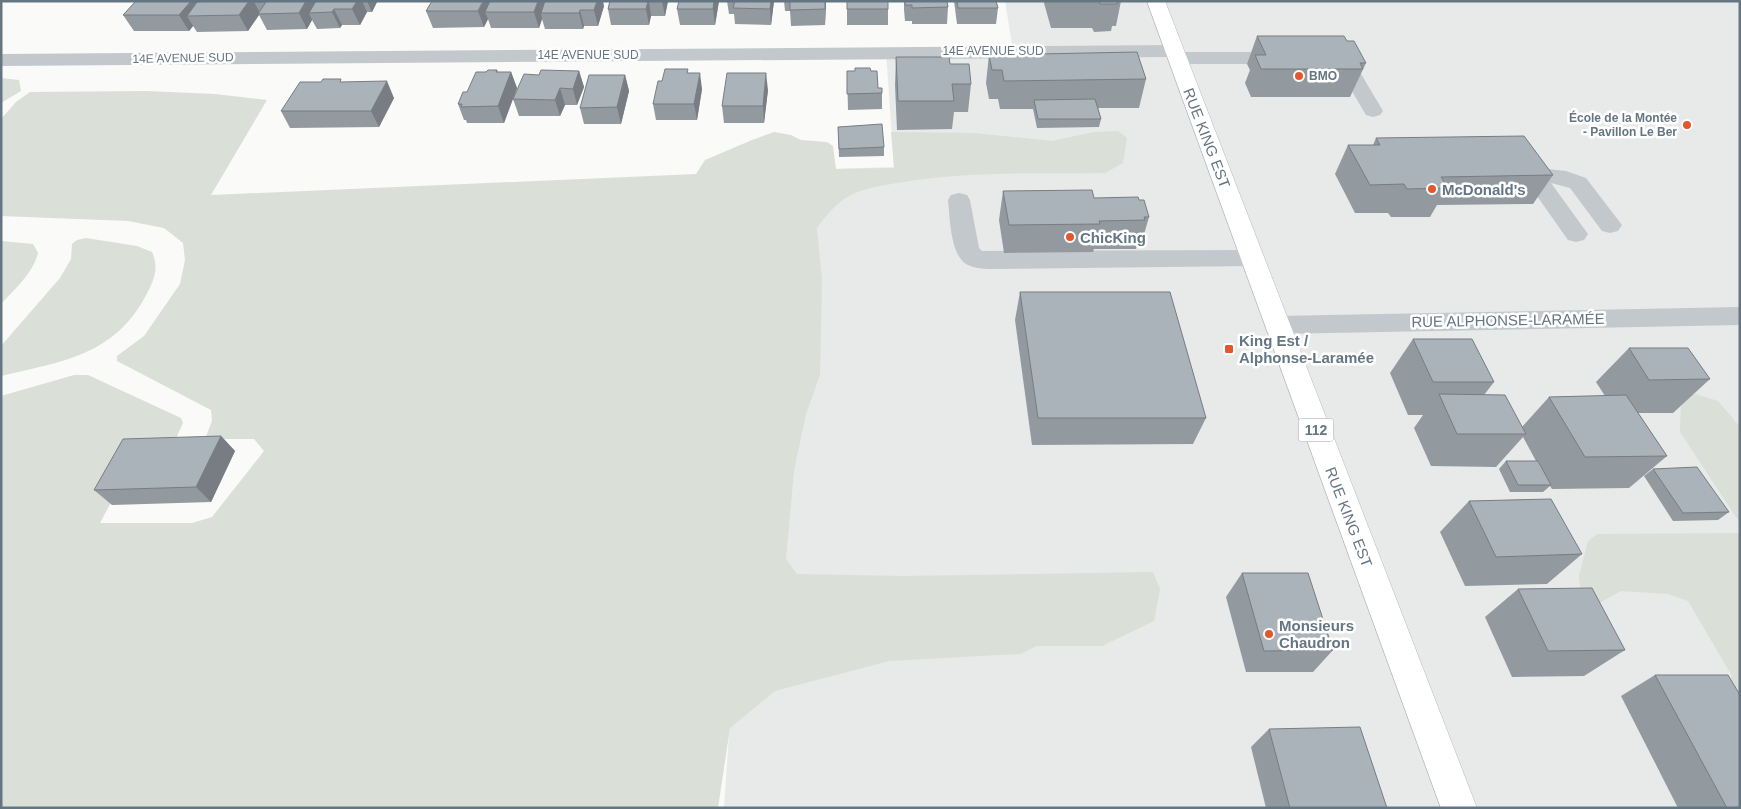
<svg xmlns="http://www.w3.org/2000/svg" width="1741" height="809" font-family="Arial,sans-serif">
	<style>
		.built { fill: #e8e9e9 }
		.green { fill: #dadfd7 }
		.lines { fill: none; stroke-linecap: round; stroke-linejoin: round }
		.major-casing { stroke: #b5babe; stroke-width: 1 }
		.minor { fill: #c3c8cc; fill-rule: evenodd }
		.major { fill: #fff; fill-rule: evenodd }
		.wall { fill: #929a9f }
		.shaded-wall { fill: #777d82 }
		.building { fill: #aab3b9; stroke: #777d82 }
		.poi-dot { fill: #e4572e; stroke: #fff; stroke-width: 2 }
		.labels { text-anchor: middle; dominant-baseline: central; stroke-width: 5; stroke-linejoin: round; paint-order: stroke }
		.far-street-label { font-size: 12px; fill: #657683; stroke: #fff }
		.far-poi-label { font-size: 12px; font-weight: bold; fill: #657683; stroke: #fff; text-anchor: start }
		.shield { fill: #fff; stroke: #939fa8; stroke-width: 1 }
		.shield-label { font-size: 14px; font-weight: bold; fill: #657683 }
		.street-label { font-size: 15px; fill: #657683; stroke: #fff }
		.poi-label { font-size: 15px; font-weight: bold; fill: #657683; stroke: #fff; text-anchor: start }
	</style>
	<rect width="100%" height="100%" fill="#fafaf8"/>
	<!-- built -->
	<path class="built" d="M1005,1H1740V808H724L767,171L894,167L886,52L1013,51Z"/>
	<!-- green -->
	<g class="green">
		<path d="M1,78L19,80L21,91L1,103Z"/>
		<path d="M146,91L215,94L267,100L211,195L696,174L705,160L752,140L774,132L791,135L801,140L827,142L833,146L836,169L894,168L891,132L974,133L1052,141L1094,132L1118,131L1127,138L1123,163L1105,173C1038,174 970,171 904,182C885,185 866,187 849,196C836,203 825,217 817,228L822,280L820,375L806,414L794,471L786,559L797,574L903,576L1153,572L1160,589L1154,621L1102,646H1037L1020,654L889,661L775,691L730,728L718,808H1V396L74,375H88L181,418L183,423L172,447L140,448L100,523H192L212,517L264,451L254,439H205L212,421L211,410L117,361V356L144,336L180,284L185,260L183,243L164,228L128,221L1,216V119L16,102L30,92Z"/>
		<path d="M86,238L137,246L152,252C160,270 153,282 144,299C112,356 60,362 1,376V346L60,278L71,259L72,244L77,240Z"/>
		<path d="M1,241L33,244L38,253C33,273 15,289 1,304Z"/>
		<path d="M1692,393L1718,401L1740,427V523L1680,432L1681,402Z"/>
		<path d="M1740,533V764L1726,684L1732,676L1688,601L1668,594L1621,591L1594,606L1581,600L1579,576L1588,541L1597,534Z"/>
	</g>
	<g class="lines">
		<!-- major casing -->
		<g class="major-casing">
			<path id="major" d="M1147,1H1165L1477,808H1441Z"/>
		</g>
		<!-- minor -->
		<g class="minor">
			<path d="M1175,45L1182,47L1184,52H1255L1262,54L1265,58L1262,62L1255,64H1177L1170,62L1168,57L1,66V54Z"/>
			<path d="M1332,52H1340L1351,57L1383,111L1380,115L1373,117L1366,115L1336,64L1325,62L1322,58L1325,54Z"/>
			<path d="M1518,156L1526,158L1539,168L1566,171L1586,178L1622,225L1618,231L1610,233L1602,231L1570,188L1551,183L1588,234L1584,240L1576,242L1568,240L1525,179L1510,168L1507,163L1510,158Z"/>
			<path d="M959,193L967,195L970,200L979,248L982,251L1252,250L1261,252L1264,258L1261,264L1252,266L995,269C987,269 976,269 968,265C950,257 950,217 948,200L951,195Z"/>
			<path d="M1740,307V325L1277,334L1268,332L1264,325L1268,318L1277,316Z"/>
		</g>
		<!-- major -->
		<use href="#major" class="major"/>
	</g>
	<!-- wall -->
	<g class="wall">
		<path d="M136,1H377V2L372,12H367L360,25H342L340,28L317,29L312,20L307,29L267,30L259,15L248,31L197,32L193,26L189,31H134L123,15Z"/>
		<path d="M610,1H668L665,16H651L649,25H611L608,9Z"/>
		<path d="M719,1L715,25H680L677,9Z"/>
		<path d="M727,1H774L771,25L735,24L734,14H729Z"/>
		<path d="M784,1H826L825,25L791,26L790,11H785Z"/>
		<path d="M904,1H947L948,7L947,24H912V21H905L904,10Z"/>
		<path d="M954,1H996L998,8L996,24H957Z"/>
		<path d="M1045,1H1121L1116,26H1112L1111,31L1094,32L1092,28H1051L1044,3Z"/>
		<path d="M604,6L598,26H584L583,29H545L542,19L539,28H491L488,19L484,27L433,28L426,11Z"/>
		<rect x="847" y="9" width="41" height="16"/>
		<path d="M1257,36L1347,41L1366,63L1350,97H1251L1245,83L1250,70L1247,64Z"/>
		<path d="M989,55L1146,79L1139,108H1098L1101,119L1099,127L1037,128L1033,109H1000L998,99H989L986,83Z"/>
		<path d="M896,57L950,64L971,84L968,112H954L952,129L897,130L895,85Z"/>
		<path d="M497,70L498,72H511L517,88L504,123H467L466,120H464L458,104L486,72Z"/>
		<path d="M579,71L584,87L577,105H565L560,116H519L513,99L539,75Z"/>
		<path d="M847,71H871L878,88H882V109L848,110Z"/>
		<path d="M688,73L702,89L697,120H656L653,104L662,81Z"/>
		<path d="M625,75L629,91L621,124H584L580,108Z"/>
		<path d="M343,82L394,98L379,127L290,128L281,111Z"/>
		<path d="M768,90L764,123H724L722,106Z"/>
		<path d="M838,127L884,147V156L839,157Z"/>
		<path d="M1376,138L1553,175L1533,204L1437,205L1430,217H1391L1388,213H1355L1335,174L1348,145H1373Z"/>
		<path d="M1003,191L1094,198L1139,200L1149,217L1141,245H1137L1136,249H1094L1093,252L1004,253L999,220Z"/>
		<path d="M1020,292L1206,418L1193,444L1032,445L1015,320Z"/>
		<path d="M1413,339L1494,382L1484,395L1522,427L1549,397L1605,396L1596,382L1629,348L1710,379L1673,413H1638L1667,456L1629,488L1552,489L1550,486L1543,492H1510L1499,469L1506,461H1536L1523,437L1496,467L1431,466L1414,428L1423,415H1408L1390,373Z"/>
		<path d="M221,436L235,451L211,502L112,505L94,490Z"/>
		<path d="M1653,469L1729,512L1718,520L1673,521L1644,476Z"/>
		<path d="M1469,501L1582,554L1547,584L1465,586L1440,532Z"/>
		<path d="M1242,573L1333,650L1313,672H1246L1226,597Z"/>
		<path d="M1518,589L1625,650L1584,676L1512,677L1485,617Z"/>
		<path d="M1655,675L1740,808H1678L1621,696Z"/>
		<path d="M1269,729L1387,808H1266L1251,747Z"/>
	</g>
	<!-- shaded-wall -->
	<g class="shaded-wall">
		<path d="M191,1H210L187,16L193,26L189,31L179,15Z"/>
		<path d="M249,1H264L254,2L260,13L258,14L259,15L248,31L239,15Z"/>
		<path d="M306,1H323L309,13L312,20L307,29L299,13Z"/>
		<path d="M357,1H362L367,12L360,25L352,9Z"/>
		<path d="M367,1H377V2L372,12Z"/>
		<path d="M483,1H496L485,12L488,19L484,27L478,11Z"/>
		<path d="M538,1H549L541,13L542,19L539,28L534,12Z"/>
		<path d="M597,1H603L604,6L598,26L594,10Z"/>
		<path d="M648,1H649L651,16L649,25L646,9Z"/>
		<path d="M662,1H668L665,16Z"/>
		<path d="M714,1H719L715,25L713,9Z"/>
		<path d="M771,1H774L771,25L770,9Z"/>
		<path d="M825,1H826L825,25Z"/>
		<path d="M334,9L342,25L340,28L332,12Z"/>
		<path d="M580,10L584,26L583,29L579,13Z"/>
		<path d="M579,71L584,87L577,105L573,89Z"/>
		<path d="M511,72L517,88L504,123L498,106Z"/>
		<path d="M700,73L702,89L697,120L694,104Z"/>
		<path d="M766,73L768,90L764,123L763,106Z"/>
		<path d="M625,75L629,91L621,124L617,107Z"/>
		<path d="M387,81L394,98L379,127L371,111Z"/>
		<path d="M560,88L565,105L560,116L555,100Z"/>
		<path d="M221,436L235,451L211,502L196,487Z"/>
	</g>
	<!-- building -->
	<g class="building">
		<path d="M136,1H191L179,15H123Z"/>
		<path d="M207,1H249L239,15L187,16L197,2Z"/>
		<path d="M255,1H306L299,13L258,14L266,2H254Z"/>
		<path d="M316,1H357L352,9H334L332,12L309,13Z"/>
		<path d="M432,1H483L478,11H426Z"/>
		<path d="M490,1H538L534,12H485Z"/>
		<path d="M545,1H597L594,10H580L579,13H541Z"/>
		<path d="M610,1H648L646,9H608Z"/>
		<path d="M679,1H714L713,9H677Z"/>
		<path d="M735,1H771L770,9L733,8Z"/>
		<path d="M790,1H825V9L790,10Z"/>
		<rect x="847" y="1" width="41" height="8"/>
		<path d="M905,1H947L948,7L912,8V5H905Z"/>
		<path d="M957,1H996L998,8H958Z"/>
		<path d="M1099,1H1117V4H1100Z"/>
		<path d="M1257,36H1344L1347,41H1354L1366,63H1360L1363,69H1261L1255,55H1266Z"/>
		<path d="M1137,52L1146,79L1004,81L1002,70H992L989,55Z"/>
		<path d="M896,57H949L950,64H969L971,84H952L954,101H898Z"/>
		<path d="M855,68H870L871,71H877L878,88H882V93L847,94V71H855Z"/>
		<path d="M665,69H688L687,73H700L694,104H653L658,81H662Z"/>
		<path d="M488,70H497L496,72H511L498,106L461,107L462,104H458L463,92H467L476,72H486Z"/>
		<path d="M541,70L579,71L573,89L560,88L555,100L513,99L524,74L539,75Z"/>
		<path d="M727,73H766L763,106H722Z"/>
		<path d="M589,75H625L617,107L580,108Z"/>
		<path d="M323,79H341L340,82L387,81L371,111H281L300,82H321Z"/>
		<path d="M1095,99L1101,119H1038L1034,100Z"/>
		<path d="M882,124L884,147L839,149L838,127Z"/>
		<path d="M1524,136L1553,175L1441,177L1448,188L1407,189L1404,184L1370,185L1348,145H1380L1376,138Z"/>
		<path d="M1092,190L1094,198L1138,197L1139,200H1144L1149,217H1144L1145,220L1099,221L1100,224L1009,225L1003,191Z"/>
		<path d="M1020,292H1170L1206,418H1038Z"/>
		<path d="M1413,339H1472L1494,382H1433Z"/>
		<path d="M1629,348H1688L1710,379L1649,380Z"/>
		<path d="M1439,394L1505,395L1526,434H1457Z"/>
		<path d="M1626,395L1667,456L1585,457L1549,397Z"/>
		<path d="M221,436L196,487L94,490L123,439Z"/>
		<path d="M1506,461H1538L1551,485H1518Z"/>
		<path d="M1697,467L1729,512L1683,513L1653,469Z"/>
		<path d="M1551,499L1582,554L1496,557L1469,501Z"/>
		<path d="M1242,573H1308L1333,650L1264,651Z"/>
		<path d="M1592,588L1625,650L1548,651L1518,589Z"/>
		<path d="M1655,675H1728L1740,695V808H1727Z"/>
		<path d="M1360,727L1387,808H1290L1269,729Z"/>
	</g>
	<!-- markers -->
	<g class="poi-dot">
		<circle cx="1299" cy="76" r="5"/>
		<circle cx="1687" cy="125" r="5"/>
		<circle cx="1432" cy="189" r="5"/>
		<circle cx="1070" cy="237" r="5"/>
		<rect x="1224" y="344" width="10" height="10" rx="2.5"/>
		<circle cx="1269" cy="634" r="5"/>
	</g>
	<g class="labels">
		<!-- far-street labels -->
		<g class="far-street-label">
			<text x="993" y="51">14E AVENUE SUD</text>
			<text x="588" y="55">14E AVENUE SUD</text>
			<text transform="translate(183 58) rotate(-1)">14E AVENUE SUD</text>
		</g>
		<!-- far-poi labels -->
		<g class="far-poi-label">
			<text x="1309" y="76">BMO</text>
			<text x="1677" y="118" text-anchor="end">École de la Montée<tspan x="1677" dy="14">- Pavillon Le Ber</tspan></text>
		</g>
		<!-- shield labels -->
		<rect class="shield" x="1298.5" y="418.5" width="35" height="23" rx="4"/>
		<g class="shield-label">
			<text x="1316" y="430">112</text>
		</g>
		<!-- street labels -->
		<g class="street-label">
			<text transform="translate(1207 138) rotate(69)">RUE KING EST</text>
			<text transform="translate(1508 320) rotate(-1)">RUE ALPHONSE-LARAMÉE</text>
			<text transform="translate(1349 517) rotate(69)">RUE KING EST</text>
		</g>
		<!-- poi labels -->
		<g class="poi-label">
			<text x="1442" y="189">McDonald's</text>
			<text x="1080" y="237">ChicKing</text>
			<text x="1239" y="340">King Est /<tspan x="1239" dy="17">Alphonse-Laramée</tspan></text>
			<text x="1279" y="625">Monsieurs<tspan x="1279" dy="17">Chaudron</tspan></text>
		</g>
	</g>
	<!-- border -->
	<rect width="1741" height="809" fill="none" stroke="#657683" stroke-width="5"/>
</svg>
